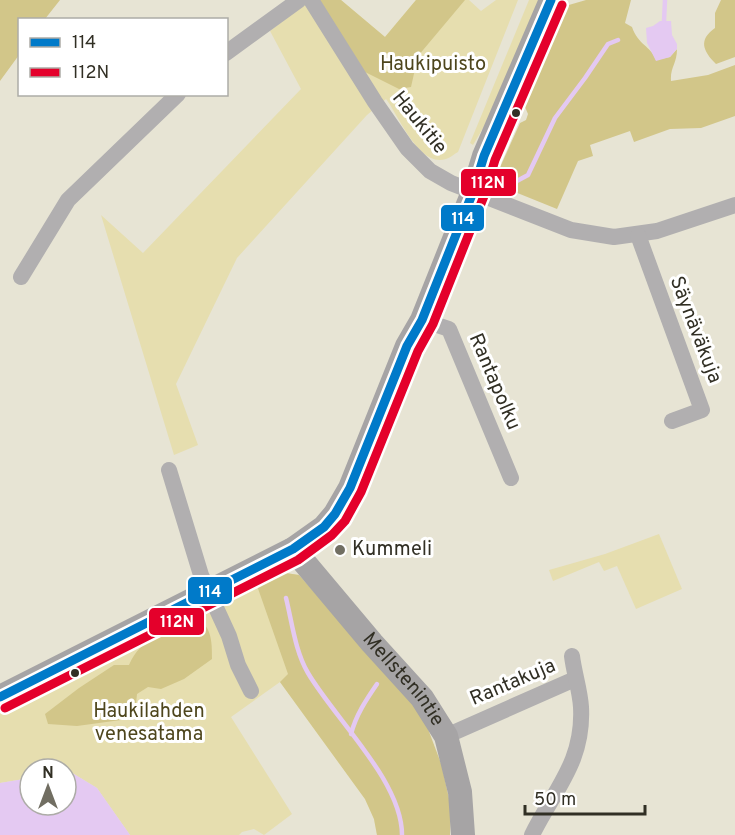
<svg xmlns="http://www.w3.org/2000/svg" width="735" height="835" font-family="Overpass,sans-serif">
	<style>
		.green { fill: #e6deaf }
		.forest { fill: #d2c689 }
		.water { fill: #e4c9f2 }
		.lines { fill: none; stroke-linecap: round; stroke-linejoin: round }
		.stream { stroke: #e4c9f2; stroke-width: 4.5 }
		.street { stroke: #b1afb0; stroke-width: 16 }
		.secondary { stroke: #a6a4a5; stroke-width: 24 }
		.bus-1-casing { stroke: #fff; stroke-width: 14 }
		.bus-2-casing { stroke: #fff; stroke-width: 14 }
		.bus-1 { stroke: #007ac9; stroke-width: 9 }
		.bus-2 { stroke: #e4002b; stroke-width: 9 }
		.bus-dot { fill: #312f24; stroke: #fff; stroke-width: 2 }
		.poi-dot { fill: #716e62; stroke: #fff; stroke-width: 2 }
		.labels { text-anchor: middle; dominant-baseline: central; stroke-width: 6; stroke-linejoin: round; paint-order: stroke }
		.park-label { font-size: 20px; fill: #4e461d; stroke: #fff }
		.street-label { font-size: 20px; fill: #312f24; stroke: #fff }
		.poi-label { font-size: 20px; fill: #312f24; stroke: #fff; text-anchor: start }
		.line-badge { stroke: #fff; stroke-width: 2 }
		.badge-label { font-size: 16px; text-anchor: middle; font-weight: bold; fill: #fff }
	</style>
	<rect width="100%" height="100%" fill="#e7e4d4"/>
	<!-- green -->
	<g class="green">
		<path d="M310,0H341L385,37L416,0H469L481,11L496,0H518L458,152C454,154 450,158 446,159C419,168 399,116 386,99L367,115L237,258L176,384L198,445L174,455L101,215L143,253L301,89L270,31Z"/>
		<path d="M529,0H542L505,91L473,145L470,143Z"/>
		<path d="M659,534L682,589L636,609L617,566L604,571L599,562L553,581L549,570L605,554Z"/>
		<path d="M279,572L299,575L450,835H377L374,819L365,799L280,682L231,717L292,814L264,835L254,829L242,832L239,835H130L97,788L69,771L66,772V769H30V778L0,783V712L84,671L81,664L255,580Z"/>
	</g>
	<!-- forest -->
	<g class="forest">
		<path d="M0,0H60L45,19L20,20L19,55L0,81Z"/>
		<path d="M319,0H341L385,37L416,0H465L418,56L411,87L399,89L365,72Z"/>
		<path d="M586,0H631L625,23L632,27C638,45 651,46 656,60L670,57L677,49C677,64 670,67 671,81L708,75L735,65V116L701,128L670,129L634,142L630,131L590,145L593,156L578,161L557,209L510,190L501,184L497,174L520,123L526,120L528,114L525,107L527,92L562,7Z"/>
		<path d="M721,0H735V57L716,64C703,51 698,40 715,28V13Z"/>
		<path d="M279,572L299,575L422,713L442,766L451,808L450,835H377L374,819L365,799L280,682L288,674L255,580Z"/>
		<path d="M193,617C212,624 212,641 212,659L184,679L161,689L148,687L137,694L136,704L121,720L77,726L48,724L45,714L79,688L114,665H129C140,638 169,629 193,617Z"/>
	</g>
	<!-- water -->
	<g class="water">
		<path d="M660,21H671L672,35L677,44V49L670,57L656,61L647,43L646,28L653,26Z"/>
		<path d="M69,771L97,788L130,835H0V783L30,778V805H66V772Z"/>
	</g>
	<g class="lines">
		<!-- stream -->
		<g class="stream">
			<path d="M664,21L665,0"/>
			<path d="M502,179L515,182L528,175L555,118L585,78L608,44L618,40"/>
			<path d="M286,598C292,622 295,651 308,673C335,719 402,781 402,835"/>
			<path d="M351,734C356,715 366,700 377,684"/>
		</g>
		<!-- street -->
		<g class="street">
			<path d="M311,0L375,102L407,148L430,171L451,183L571,230L614,237L657,231L735,205"/>
			<path d="M226,53L299,0"/>
			<path d="M638,235L702,410L672,421"/>
			<path d="M21,277L68,200L178,94"/>
			<path d="M422,320L449,329L511,478"/>
			<path d="M169,470L201,575L229,636L238,665L251,691"/>
			<path d="M446,736L575,679"/>
			<path d="M532,835C554,790 584,762 581,707C580,690 574,673 572,656"/>
		</g>
		<!-- secondary -->
		<g class="secondary">
			<path id="s1" d="M293,549L372,643L422,698L446,736L460,792L463,835"/>
			<path d="M0,697L293,549L324,527L335,514L350,488L407,346L422,320L473,192L484,156L551,0"/>
		</g>
		<!-- bus-1 casing -->
		<g class="bus-1-casing">
			<path id="bus-1" d="M0,697L293,549L324,527L335,514L350,488L407,346L422,320L473,192L484,156L551,0"/>
		</g>
		<!-- bus-2 casing -->
		<g class="bus-2-casing">
			<path id="bus-2" d="M5,708L298,560L332,535L345,521L361,492L418,351L433,324L484,196L495,160L562,5"/>
		</g>
		<!-- bus-1 -->
		<use href="#bus-1" class="bus-1"/>
		<!-- bus-2 -->
		<use href="#bus-2" class="bus-2"/>
	</g>
	<!-- markers -->
	<g class="bus-dot">
		<circle cx="516" cy="113" r="5"/>
		<circle cx="75" cy="673" r="5"/>
	</g>
	<circle class="poi-dot" cx="340" cy="550" r="6"/>
	<g class="labels">
		<!-- park labels -->
		<g class="park-label">
			<text x="433" y="65">Haukipuisto</text>
			<text x="149" y="712">Haukilahden<tspan x="149" dy="23">venesatama</tspan></text>
		</g>
		<!-- street labels -->
		<g class="street-label">
			<text transform="translate(419 123) rotate(51)">Haukitie</text>
			<text transform="translate(695 330) rotate(69)">Säynäväkuja</text>
			<text transform="translate(494 382) rotate(67)">Rantapolku</text>
			<text stroke="none"><textPath href="#s1" startOffset="171">Mellstenintie</textPath></text>
			<text transform="translate(513 683) rotate(-23)">Rantakuja</text>
		</g>
		<!-- poi labels -->
		<g class="poi-label">
			<text x="352" y="550">Kummeli</text>
		</g>
	</g>
	<g class="line-badge">
		<rect x="460" y="168" width="57" height="29" rx="6" fill="#e4002b"/>
		<rect x="440" y="204" width="45" height="28" rx="6" fill="#007ac9"/>
		<rect x="187" y="576" width="46" height="29" rx="6" fill="#007ac9"/>
		<rect x="148" y="607" width="57" height="29" rx="6" fill="#e4002b"/>
	</g>
	<g class="badge-label">
		<text x="488" y="188">112N</text>
		<text x="463" y="224">114</text>
		<text x="210" y="597">114</text>
		<text x="177" y="627">112N</text>
	</g>
	<!-- legend -->
	<rect x="18" y="18" width="210" height="78" fill="#ffffff" stroke="#adaca7" stroke-width="1.5"/>
	<rect x="30" y="38" width="30" height="9" fill="#007ac9" stroke="#adaca7" stroke-width="1.5"/>
	<text x="72" y="48" font-size="18" fill="#312f24">114</text>
	<rect x="30" y="68" width="30" height="9" fill="#e4002b" stroke="#adaca7" stroke-width="1.5"/>
	<text x="72" y="78" font-size="18" fill="#312f24">112N</text>
	<!-- north arrow -->
	<g transform="translate(48 787)"><circle r="28" fill="#ffffff" stroke="#adaca7" stroke-width="1.5"/>
	<path d="M0-4.5L10 22L0 15L-10 22Z" fill="#716e62"/>
	<text y="-9" font-size="16" font-weight="bold" text-anchor="middle" fill="#312f24">N</text>
	</g>
	<!-- scale -->
	<path d="M525 805v9h120v-9" fill="none" stroke="#312f24" stroke-width="3"/>
	<text x="534" y="805" font-size="18" fill="#312f24" stroke="#ffffff" stroke-width="4.5" paint-order="stroke">50 m</text>
</svg>
